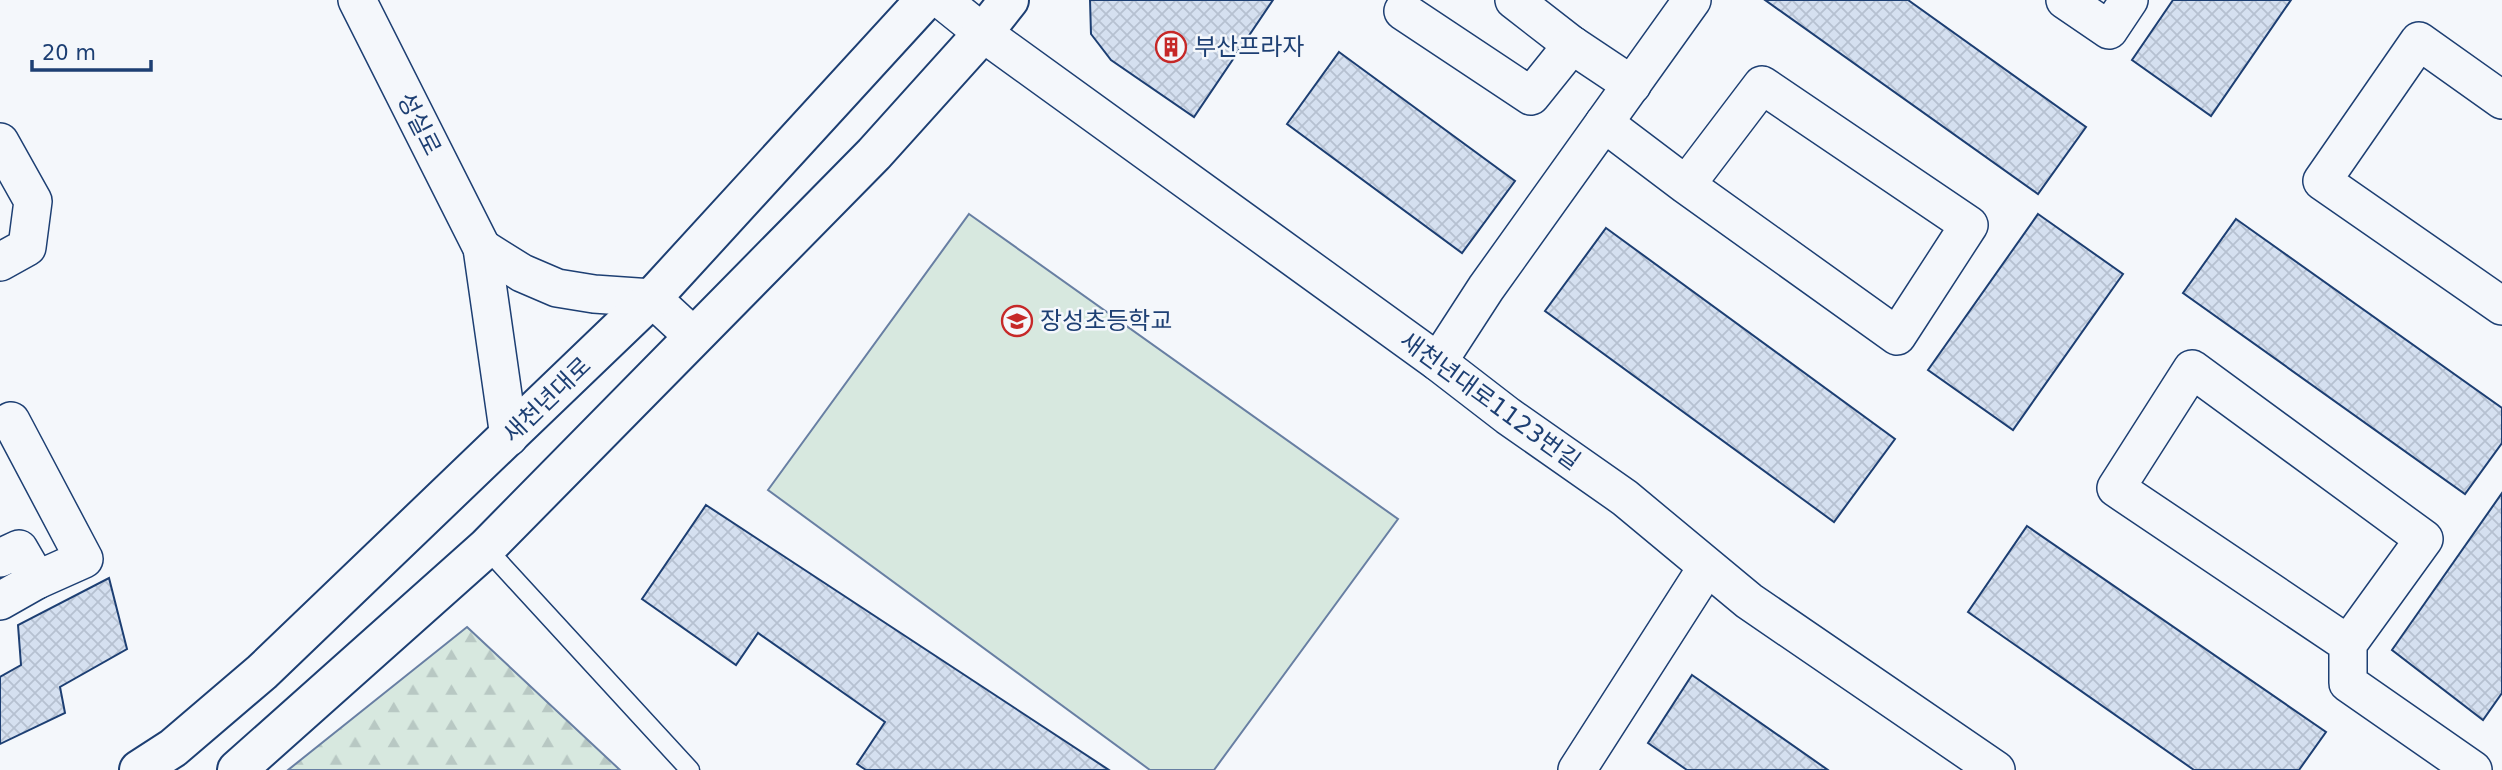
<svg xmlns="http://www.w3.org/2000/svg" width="2502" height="770" font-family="'DejaVu Sans','Noto Sans KR',sans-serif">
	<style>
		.forest { fill: url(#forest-firs); stroke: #687fa3; stroke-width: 2 }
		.pitch { fill: #d7e8df; stroke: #687fa3; stroke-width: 2 }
		.building { fill: url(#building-cross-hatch); stroke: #1d3f73; stroke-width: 2 }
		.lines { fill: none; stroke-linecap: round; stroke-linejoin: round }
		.lane-casing { stroke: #1d3f73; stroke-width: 21 }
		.street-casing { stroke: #1d3f73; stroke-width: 40 }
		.primary-casing { stroke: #1d3f73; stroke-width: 42 }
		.lane { stroke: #f4f7fb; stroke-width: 18 }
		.street { stroke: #f4f7fb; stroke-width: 37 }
		.primary { stroke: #f4f7fb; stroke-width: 38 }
		.labels { text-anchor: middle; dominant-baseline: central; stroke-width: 5; stroke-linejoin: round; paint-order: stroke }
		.poi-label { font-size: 24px; fill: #1d3f73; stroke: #f4f7fb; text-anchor: start }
		.street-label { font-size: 24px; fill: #1d3f73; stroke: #f4f7fb }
	</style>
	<defs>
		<pattern id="forest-firs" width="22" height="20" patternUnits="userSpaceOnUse" patternTransform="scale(1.75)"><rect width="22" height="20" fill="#d7e8df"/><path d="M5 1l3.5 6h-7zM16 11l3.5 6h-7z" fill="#b8c8c3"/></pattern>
		<pattern id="building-cross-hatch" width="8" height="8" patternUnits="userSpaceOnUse" patternTransform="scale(1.75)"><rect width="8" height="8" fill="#d5e0f0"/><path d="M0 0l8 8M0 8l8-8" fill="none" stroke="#b6c1d1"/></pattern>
	</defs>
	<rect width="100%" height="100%" fill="#f4f7fb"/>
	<!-- forest -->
	<path class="forest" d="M467,627L620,770H288Z"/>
	<!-- pitch -->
	<path class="pitch" d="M969,214L1398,519L1214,770H1150L768,490Z"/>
	<!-- building -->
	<g class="building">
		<path d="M1090,0H1273L1194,117L1111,60L1091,34Z"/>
		<path d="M1765,0H1908L2086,127L2038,194Z"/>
		<path d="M2173,0H2291L2211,116L2132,60Z"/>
		<path d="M1339,52L1515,181L1462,253L1287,124Z"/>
		<path d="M2038,214L2123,274L2013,430L1928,370Z"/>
		<path d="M2236,219L2502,408V443L2465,494L2183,293Z"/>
		<path d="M1606,228L1895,439L1834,522L1545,311Z"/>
		<path d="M2502,493V693L2483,720L2392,650Z"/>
		<path d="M706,505L1109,770H866L857,764L885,722L758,633L736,665L642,599Z"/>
		<path d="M2027,526L2326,732L2299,770H2194L1968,612Z"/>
		<path d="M109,578L127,649L60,687L65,713L0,744V677L21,665L18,625Z"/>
		<path d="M1692,675L1828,770H1687L1648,743Z"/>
	</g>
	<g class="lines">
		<!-- lane casing -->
		<g class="lane-casing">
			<path id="lane" d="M486,548L690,770"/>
		</g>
		<!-- street casing -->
		<g class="street-casing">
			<g id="street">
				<path d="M357,0L482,248L509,437"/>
				<path d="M942,0L983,33L1438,362L1508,416L1625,498L1749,601L1996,770"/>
				<path d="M1514,0L1572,45L1632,85"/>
				<path d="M2065,0L2109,30L2129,0"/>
				<path d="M1403,11L1531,96L1572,45"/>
				<path d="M2502,100L2419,41L2322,181L2502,306"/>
				<path d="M1604,123L1686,185L1762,85L1969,225L1897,336L1686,185"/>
				<path d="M0,142L33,201L27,247L0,262"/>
				<path d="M482,248L522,273L557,288L594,294L652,298L693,336"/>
				<path d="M1438,362L1486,288L1692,0"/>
				<path d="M0,558L19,549L37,580"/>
				<path d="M0,601L37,580L84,559L11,421"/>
				<path d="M2348,644L2116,488L2192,369L2424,539L2348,644V683L2473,770"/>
				<path d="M1577,770L1707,567"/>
			</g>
		</g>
		<!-- primary casing -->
		<g class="primary-casing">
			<g id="primary">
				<path d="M139,770L173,748L262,672L652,298L925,0"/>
				<path d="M237,770L486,548L874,154L983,33L1009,0"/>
			</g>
		</g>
		<!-- lane -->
		<use href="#lane" class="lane"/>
		<!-- street -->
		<use href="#street" class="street"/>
		<!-- primary -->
		<use href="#primary" class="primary"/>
	</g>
	<!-- icons -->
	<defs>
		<g id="building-ring" transform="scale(1.575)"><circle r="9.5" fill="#f4f7fb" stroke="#c62828" stroke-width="1.5"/><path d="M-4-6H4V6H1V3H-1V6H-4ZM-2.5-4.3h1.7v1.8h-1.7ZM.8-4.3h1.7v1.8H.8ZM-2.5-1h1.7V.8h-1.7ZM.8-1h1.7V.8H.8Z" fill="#c62828"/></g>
		<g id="school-ring" transform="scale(1.575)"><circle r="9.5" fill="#f4f7fb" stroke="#c62828" stroke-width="1.5"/><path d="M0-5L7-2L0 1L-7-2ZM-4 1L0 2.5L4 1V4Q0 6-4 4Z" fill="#c62828"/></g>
	</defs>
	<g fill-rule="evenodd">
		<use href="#building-ring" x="1171" y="47"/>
		<use href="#school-ring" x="1017" y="321"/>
	</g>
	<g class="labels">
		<!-- poi labels -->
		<g class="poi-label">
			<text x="1194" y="47">부산프라자</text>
			<text x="1040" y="321">장성초등학교</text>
		</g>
		<!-- street labels -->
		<g class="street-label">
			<text transform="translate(419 124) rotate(63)">성실로</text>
			<text transform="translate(547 400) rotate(-44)">새천년대로</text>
			<text transform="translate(1490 401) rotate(36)">새천년대로1123번길</text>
		</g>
	</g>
	<!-- scale -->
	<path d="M32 60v10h119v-10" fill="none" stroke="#1d3f73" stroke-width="3.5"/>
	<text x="42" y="60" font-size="21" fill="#1d3f73" stroke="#f4f7fb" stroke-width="5" paint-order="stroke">20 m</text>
</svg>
